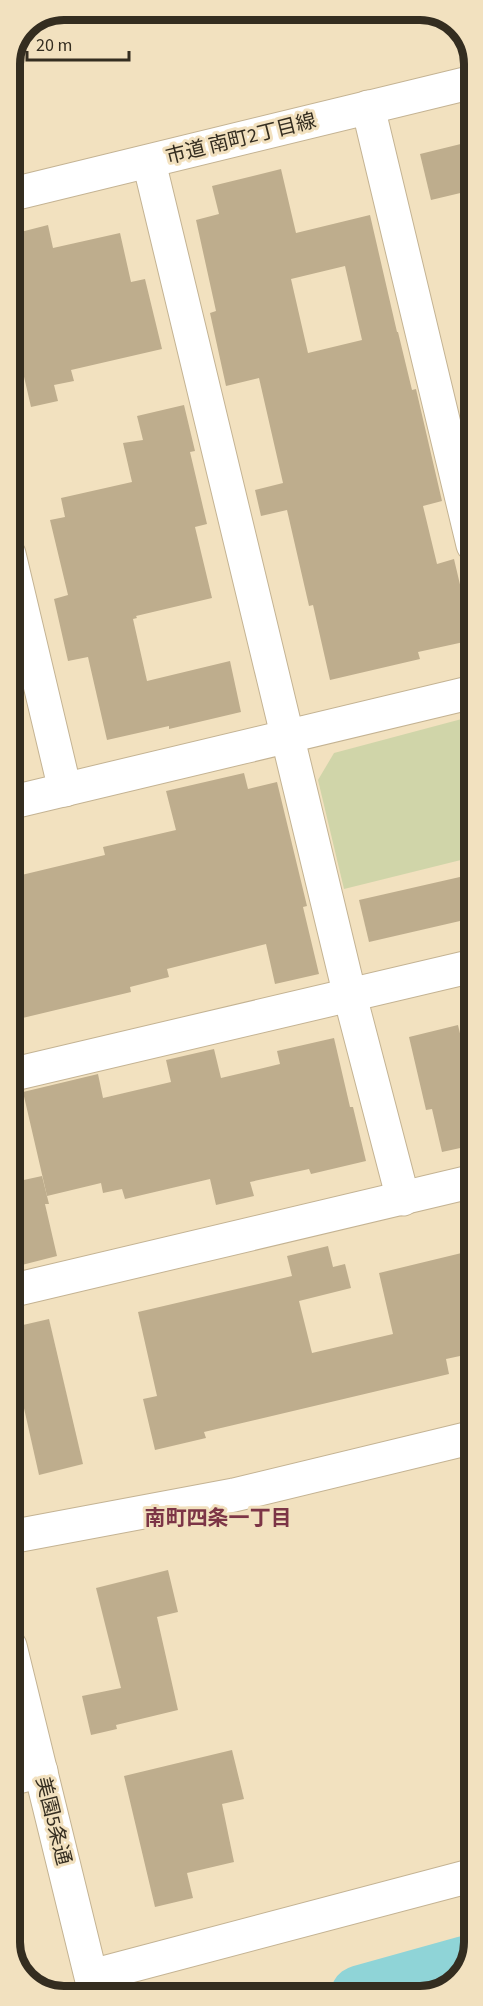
<svg xmlns="http://www.w3.org/2000/svg" width="483" height="2006" font-family="'Source Sans 3','Noto Sans JP',sans-serif">
	<style>
		.green { fill: #d0d5a9 }
		.lines { fill: none; stroke-linecap: round; stroke-linejoin: round }
		.river { stroke: #8fd4d7; stroke-width: 62 }
		.building { fill: #bead8d; fill-rule: evenodd }
		.minor-casing { stroke: #c4b393; stroke-width: 35 }
		.tertiary-casing { stroke: #c4b393; stroke-width: 35 }
		.minor { stroke: #fff; stroke-width: 33 }
		.tertiary { stroke: #fff; stroke-width: 33 }
		.labels { text-anchor: middle; dominant-baseline: central; stroke-width: 6; stroke-linejoin: round; paint-order: stroke }
		.street-label { font-size: 20px; fill: #342d20; stroke: #f2e1bf }
		.neighbourhood-label { font-size: 21px; font-weight: bold; fill: #7c3546; stroke: #f2e1bf }
		.rim { fill: none; stroke: #342d20; stroke-width: 8 }
	</style>
	<rect width="100%" height="100%" fill="#f2e1bf"/>
	<!-- green -->
	<path class="green" d="M473,716V857L344,889L318,780L334,753Z"/>
	<g class="lines">
		<!-- river -->
		<path class="river" d="M361,1996L465,1967"/>
	</g>
	<!-- building -->
	<g class="building">
		<path d="M473,141V190L431,200L420,154Z"/>
		<path d="M281,169L296,233L370,215L397,332H398L412,390L416,389L442,501L423,506L437,564L454,559L473,640L418,652L420,659L330,680L313,605L309,606L287,510L261,516L255,490L283,483L259,378L226,386L210,313L216,311L196,220L219,214L212,186ZM345,266L362,340L308,353L291,279Z"/>
		<path d="M48,225L53,248L120,233L131,282L145,279L162,349L71,370L74,381L54,385L58,401L31,407L16,342L9,344V235Z"/>
		<path d="M184,405L195,451L190,452L207,524L195,527L212,598L136,616L137,618L133,619L147,681L230,661L241,712L169,729V726L107,740L88,657L68,661L54,599L68,595L50,520L65,517L61,498L132,482L123,443L143,440L137,416Z"/>
		<path d="M244,773L248,789L277,782L307,906L303,907L319,974L275,984L266,944L167,969L169,977L130,987L131,992L10,1021L9,878L105,855L103,847L176,830L166,791Z"/>
		<path d="M473,874V918L369,942L359,900Z"/>
		<path d="M458,1025L474,1094V1145L442,1152L432,1109L426,1110L409,1037Z"/>
		<path d="M334,1038L350,1107H353L366,1161L311,1174L309,1169L250,1182L254,1196L216,1205L210,1179L125,1199L122,1189L103,1193L101,1183L47,1196L23,1092L98,1074L103,1098L171,1082L166,1060L214,1049L221,1078L280,1064L277,1051Z"/>
		<path d="M42,1176L49,1204H45L57,1256L14,1267L10,1239L16,1238L10,1212V1183Z"/>
		<path d="M328,1246L333,1267L345,1264L351,1288L299,1301L312,1353L393,1334L379,1273L474,1250V1353L446,1359L449,1374L204,1432L206,1438L155,1450L143,1399L157,1396L138,1312L292,1276L287,1256Z"/>
		<path d="M49,1319L83,1464L39,1475L10,1346V1328Z"/>
		<path d="M168,1570L178,1612L157,1617L178,1710L116,1725L117,1729L91,1735L82,1696L121,1688L96,1588Z"/>
		<path d="M232,1750L244,1799L222,1804L234,1862L187,1873L193,1898L155,1907L124,1776Z"/>
	</g>
	<g class="lines">
		<!-- minor casing -->
		<g class="minor-casing">
			<g id="minor">
				<path d="M368,107L473,545"/>
				<path d="M149,162L350,996L403,1199"/>
				<path d="M9,554L65,790"/>
				<path d="M9,803L473,692"/>
				<path d="M10,1075L473,966"/>
				<path d="M10,1291L474,1181"/>
				<path d="M10,1779L41,1771"/>
				<path d="M92,1976L474,1875"/>
			</g>
		</g>
		<!-- tertiary casing -->
		<g class="tertiary-casing">
			<g id="tertiary">
				<path d="M9,195L473,82"/>
				<path d="M10,1537L234,1495L474,1437"/>
				<path d="M10,1646L96,1997"/>
			</g>
		</g>
		<!-- minor -->
		<use href="#minor" class="minor"/>
		<!-- tertiary -->
		<use href="#tertiary" class="tertiary"/>
	</g>
	<g class="labels">
		<!-- street labels -->
		<g class="street-label">
			<text transform="translate(241 139) rotate(-14)">市道 南町2丁目線</text>
			<text transform="translate(53 1821) rotate(76)">美園5条通</text>
		</g>
		<!-- neighbourhood labels -->
		<g class="neighbourhood-label">
			<text x="218" y="1518">南町四条一丁目</text>
		</g>
	</g>
	<!-- crop -->
	<path d="M0 0H483V2006H0ZM64 20H420A44 44 0 0 1 464 64V1942A44 44 0 0 1 420 1986H64A44 44 0 0 1 20 1942V64A44 44 0 0 1 64 20Z" fill="#f2e1bf" fill-rule="evenodd"/>
	<path class="rim" d="M64 20H420A44 44 0 0 1 464 64V1942A44 44 0 0 1 420 1986H64A44 44 0 0 1 20 1942V64A44 44 0 0 1 64 20Z"/>
	<!-- scale -->
	<path d="M27 51v9h102v-9" fill="none" stroke="#342d20" stroke-width="3"/>
	<text x="36" y="51" font-size="18" fill="#342d20" stroke="#f2e1bf" stroke-width="4.5" paint-order="stroke">20 m</text>
</svg>
